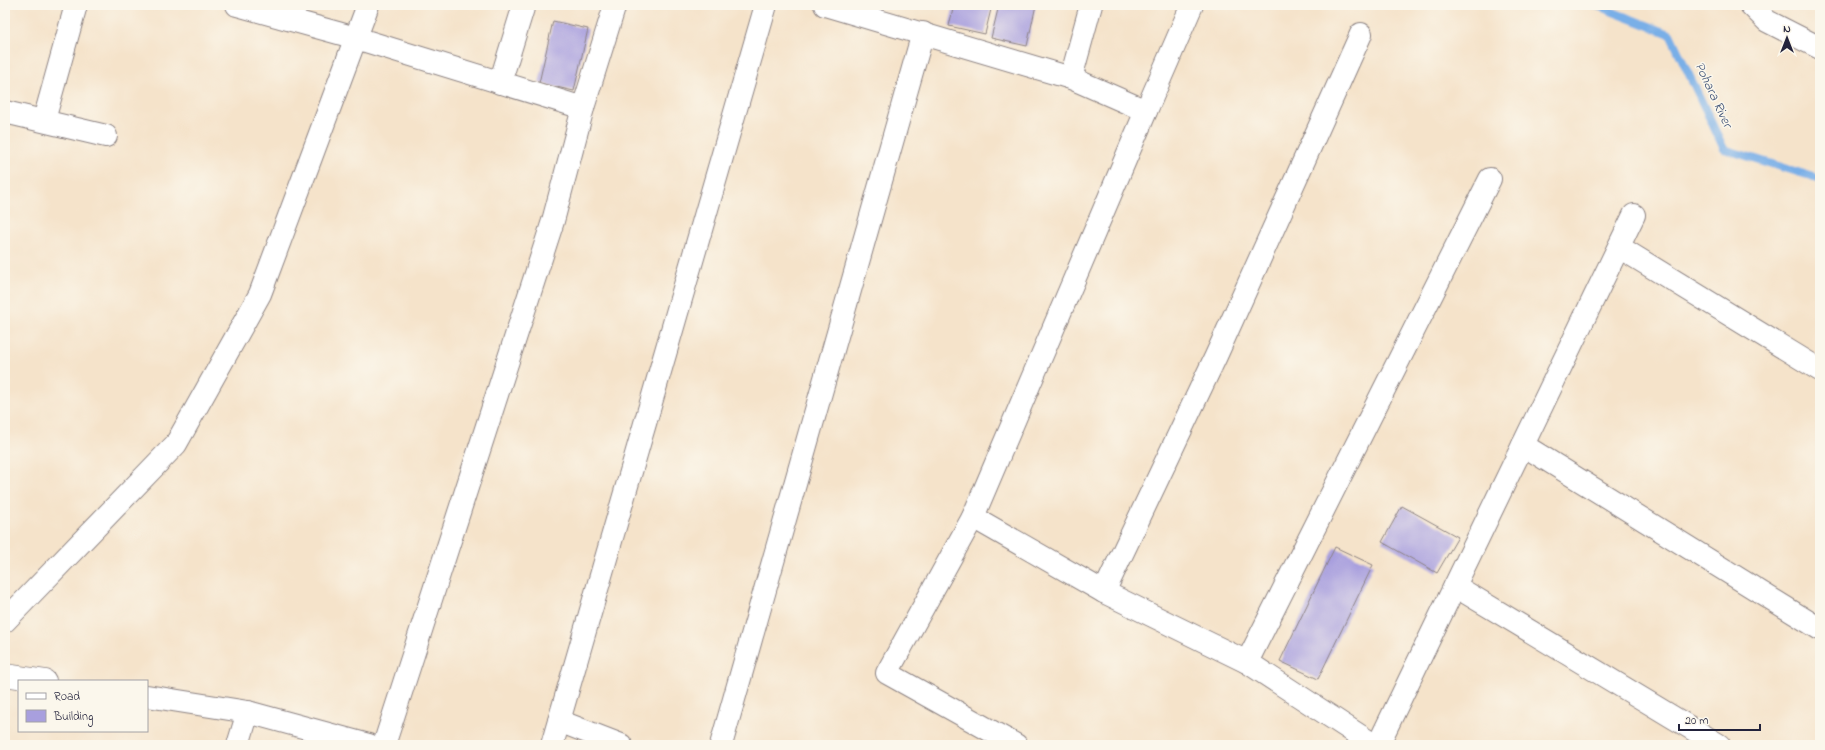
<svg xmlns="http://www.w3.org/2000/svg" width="1825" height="750" font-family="'Indie Flower',sans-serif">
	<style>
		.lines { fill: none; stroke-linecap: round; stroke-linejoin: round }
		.stream { stroke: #79afe7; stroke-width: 8 }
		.building { fill: #a89fde }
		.minor-casing { stroke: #8c8282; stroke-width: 24 }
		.minor { stroke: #fff; stroke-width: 22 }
		.labels { text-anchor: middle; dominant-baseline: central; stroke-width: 3; stroke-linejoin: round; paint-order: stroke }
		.water-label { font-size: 14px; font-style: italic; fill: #405377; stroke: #fbf7ec }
	</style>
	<rect width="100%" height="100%" fill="#fbf7ec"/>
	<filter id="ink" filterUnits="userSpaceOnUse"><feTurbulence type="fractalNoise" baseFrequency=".025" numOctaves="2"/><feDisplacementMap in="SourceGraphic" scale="8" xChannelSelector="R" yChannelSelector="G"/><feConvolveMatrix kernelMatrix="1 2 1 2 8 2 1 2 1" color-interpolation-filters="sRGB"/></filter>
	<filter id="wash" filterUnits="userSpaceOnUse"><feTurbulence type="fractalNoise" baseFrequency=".012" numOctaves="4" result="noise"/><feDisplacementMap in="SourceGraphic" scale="16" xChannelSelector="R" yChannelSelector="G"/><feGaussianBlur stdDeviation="0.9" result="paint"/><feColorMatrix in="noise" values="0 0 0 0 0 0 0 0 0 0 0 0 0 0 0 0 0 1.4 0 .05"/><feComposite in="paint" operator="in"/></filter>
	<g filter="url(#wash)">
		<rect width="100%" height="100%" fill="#f5e3ca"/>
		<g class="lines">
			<!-- stream -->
			<path class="stream" d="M1595,5L1670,34L1724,149L1820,179"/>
		</g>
		<g id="blocks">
			<!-- building -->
			<g class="building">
				<path d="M954,5H992L985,34L949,26Z"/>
				<path d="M999,5H1036L1027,46L991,38Z"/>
				<path d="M553,21L588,29L574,91L539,83Z"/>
				<path d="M1402,506L1458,537L1437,573L1382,542Z"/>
				<path d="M1335,547L1373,565L1318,679L1280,661Z"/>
			</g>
		</g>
	</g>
	<g filter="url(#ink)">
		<use href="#blocks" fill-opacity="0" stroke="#8c8282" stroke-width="1"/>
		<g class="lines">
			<!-- minor casing -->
			<g class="minor-casing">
				<g id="minor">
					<path d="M237,5L356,38L583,108L615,5"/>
					<path d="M825,5L1071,78L1146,111L973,517L1104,592L1247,662L1374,745"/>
					<path d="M1751,5L1767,21L1820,48"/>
					<path d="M1071,78L1091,5"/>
					<path d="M500,83L524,5"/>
					<path d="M1146,111L1192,5"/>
					<path d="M5,112L106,136"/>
					<path d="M44,120L76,5"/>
					<path d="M1619,247L1820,370"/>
					<path d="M1523,445L1820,629"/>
					<path d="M973,517L887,673L1016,745"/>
					<path d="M1455,586L1719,745"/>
					<path d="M1104,592L1216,356L1361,34"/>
					<path d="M5,621L176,444L260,294L368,5"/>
					<path d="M1247,662L1490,179"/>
					<path d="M5,675L45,681"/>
					<path d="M147,696L248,712L369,745"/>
					<path d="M559,721L621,745"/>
					<path d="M238,745L248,712"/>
					<path d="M384,745L553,221L583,108"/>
					<path d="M552,745L766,5"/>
					<path d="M721,745L923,33"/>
					<path d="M1378,745L1634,215"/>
				</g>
			</g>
			<!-- minor -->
			<use href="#minor" class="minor"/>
		</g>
	</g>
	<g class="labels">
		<!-- water labels -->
		<g class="water-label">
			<text transform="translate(1713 95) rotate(65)">Pohara River</text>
		</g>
	</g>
	<!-- margin -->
	<rect width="1825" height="750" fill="none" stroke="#fbf7ec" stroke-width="20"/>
	<!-- legend -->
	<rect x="18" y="680" width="130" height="52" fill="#fbf7ec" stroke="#a4a2a5"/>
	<rect x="26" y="693" width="20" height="6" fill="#ffffff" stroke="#a4a2a5"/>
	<text x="54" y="700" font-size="12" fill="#22223b">Road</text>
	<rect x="26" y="710" width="20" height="12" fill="#a89fde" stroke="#a4a2a5"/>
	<text x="54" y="720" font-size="12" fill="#22223b">Building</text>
	<!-- north arrow -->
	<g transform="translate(1787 38)" stroke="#fbf7ec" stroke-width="3" paint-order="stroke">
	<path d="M0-3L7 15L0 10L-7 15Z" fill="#22223b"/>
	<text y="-6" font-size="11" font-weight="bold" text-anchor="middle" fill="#22223b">N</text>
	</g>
	<!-- scale -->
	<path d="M1679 724v6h81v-6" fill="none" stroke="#22223b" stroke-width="2"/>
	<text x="1685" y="724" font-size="12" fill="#22223b" stroke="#fbf7ec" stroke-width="3" paint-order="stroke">20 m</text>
</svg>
